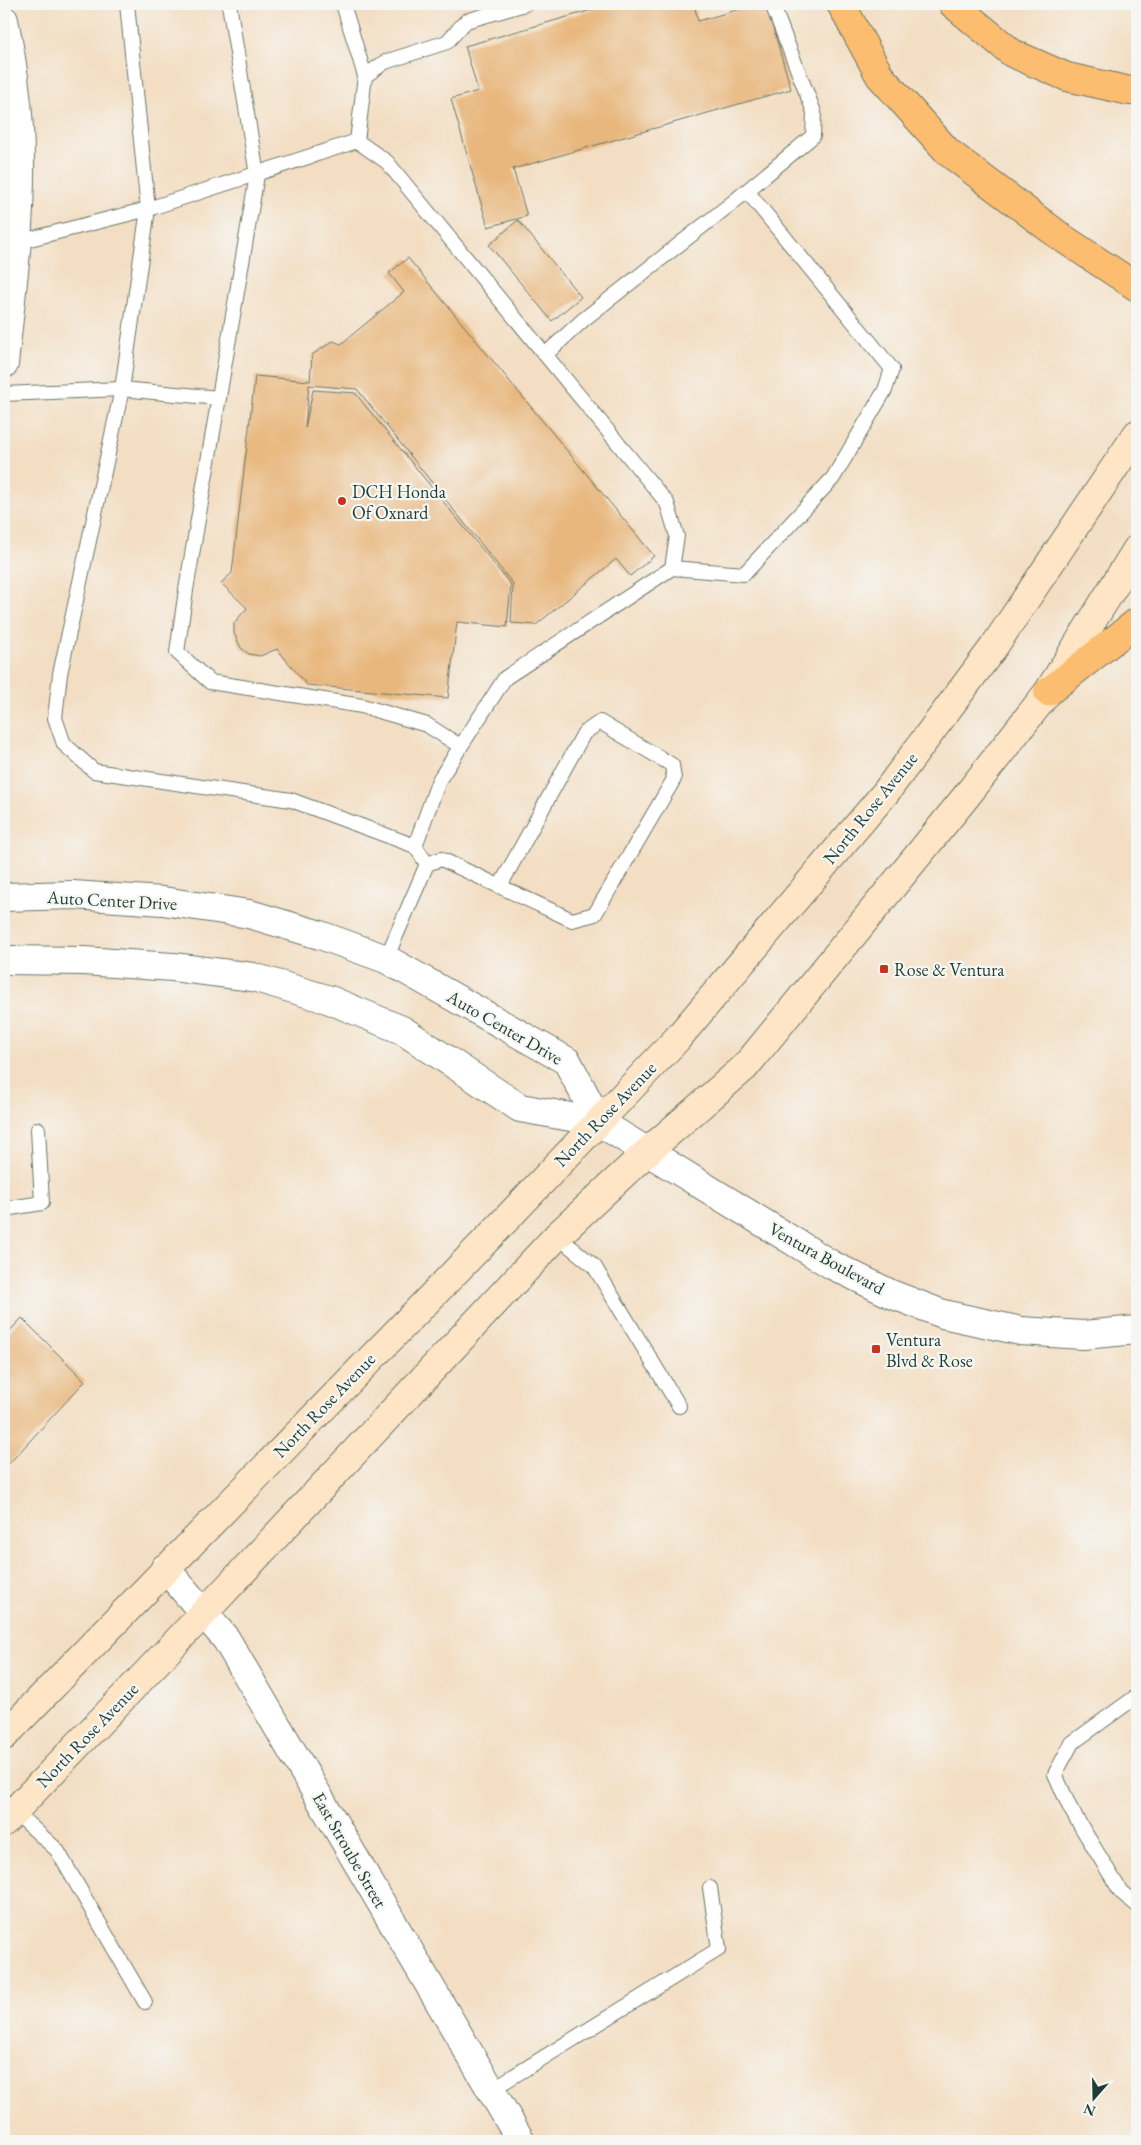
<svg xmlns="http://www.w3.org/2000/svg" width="1141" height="2145" font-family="'EB Garamond',serif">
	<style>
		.building { fill: #e8b77e }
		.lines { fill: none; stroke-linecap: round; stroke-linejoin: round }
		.service-casing { stroke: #697566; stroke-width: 16 }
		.minor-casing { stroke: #697566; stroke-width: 30 }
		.tertiary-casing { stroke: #697566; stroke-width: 30 }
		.secondary-casing { stroke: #697566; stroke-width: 30 }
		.motorway-casing { stroke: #697566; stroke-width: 30 }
		.service { stroke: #fff; stroke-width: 14 }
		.minor { stroke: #fff; stroke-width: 28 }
		.tertiary { stroke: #fff; stroke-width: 28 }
		.secondary { stroke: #fee5c5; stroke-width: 28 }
		.motorway { stroke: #fcbd6f; stroke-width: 28 }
		.poi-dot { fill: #c8321e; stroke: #f6f6f2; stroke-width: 2 }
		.labels { text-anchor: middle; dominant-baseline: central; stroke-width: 4.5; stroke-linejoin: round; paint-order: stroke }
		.poi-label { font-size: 18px; fill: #1f3d34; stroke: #f6f6f2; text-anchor: start }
		.street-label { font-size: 18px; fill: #1f3d34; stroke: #f6f6f2 }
	</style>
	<rect width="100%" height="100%" fill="#f6f6f2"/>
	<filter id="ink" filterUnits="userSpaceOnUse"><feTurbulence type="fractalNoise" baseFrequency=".02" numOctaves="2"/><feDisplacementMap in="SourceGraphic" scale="10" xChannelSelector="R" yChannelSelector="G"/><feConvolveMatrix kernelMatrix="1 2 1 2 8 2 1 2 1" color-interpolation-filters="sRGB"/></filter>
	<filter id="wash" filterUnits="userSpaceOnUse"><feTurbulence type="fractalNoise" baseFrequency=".0096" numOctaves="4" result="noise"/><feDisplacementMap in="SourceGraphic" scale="20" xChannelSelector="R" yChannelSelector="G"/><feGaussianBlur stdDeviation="1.12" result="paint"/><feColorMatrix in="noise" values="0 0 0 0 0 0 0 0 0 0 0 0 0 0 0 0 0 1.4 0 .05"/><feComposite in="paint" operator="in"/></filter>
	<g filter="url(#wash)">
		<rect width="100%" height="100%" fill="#f3dec3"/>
		<g id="blocks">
			<!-- building -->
			<g class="building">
				<path d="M613,4H694L698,21L758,4H766L791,89L513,169L527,216L488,227L451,99L478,91L465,46Z"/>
				<path d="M518,220L581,297L552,321L489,245Z"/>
				<path d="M408,258L654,556L630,576L616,559L536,625L511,623L513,584L357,389L309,385L305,428L313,390L355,393L511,585L507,627L457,622L448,698L307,685L277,649L260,656L249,654L241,648L234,633V623L247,608L221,583L232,573L255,376L310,381L312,355L333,341L341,344L404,292L389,273Z"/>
				<path d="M22,1318L85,1381L4,1469V1337Z"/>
			</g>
		</g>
	</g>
	<g filter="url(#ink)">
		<use href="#blocks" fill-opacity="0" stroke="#697566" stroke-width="1"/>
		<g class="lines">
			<!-- service casing -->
			<g class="service-casing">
				<g id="service">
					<path d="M229,4L257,175L186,590L177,652L210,682L362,706L427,725L460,746"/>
					<path d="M343,4L365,76"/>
					<path d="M357,141L365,76L385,62L447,42L466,21L525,4"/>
					<path d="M12,242H18L148,209L127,4"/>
					<path d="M546,354L583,320L737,199L813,136L814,112L772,4"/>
					<path d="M4,394L122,389L219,398"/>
					<path d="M672,568L744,574L833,478L885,390L892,369L747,191"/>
					<path d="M415,846L439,780L505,678L672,568L677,536L667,503L387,162L357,141L148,209L122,389L60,674L55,718L64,744L94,771L291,800L415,846L427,864"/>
					<path d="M386,959L427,864L441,859L572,920L595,914L674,779L672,765L600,722L584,733L500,886"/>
					<path d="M4,1209L42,1203L38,1129"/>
					<path d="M557,1236L594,1266L679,1406"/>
					<path d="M1137,1696L1072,1743L1055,1774L1070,1808L1121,1892L1137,1905"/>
					<path d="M14,1811L57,1850L145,2002"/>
					<path d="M491,2090L719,1949L710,1888"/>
				</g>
			</g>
			<!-- minor casing -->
			<g class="minor-casing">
				<path id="minor" d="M165,1568L226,1639L521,2141"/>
			</g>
			<!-- tertiary casing -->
			<g class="tertiary-casing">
				<g id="tertiary">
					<path d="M4,20C13,64 20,114 20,159C21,228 11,296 4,364"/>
					<path d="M4,897L73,895L163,901L249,914L320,935L386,959L567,1061L599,1122"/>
					<path d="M4,960L83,961L173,967L253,977L330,1000L402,1030L520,1108L599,1122L832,1265L891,1294L943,1314L1021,1331L1083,1335L1137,1330"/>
				</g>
			</g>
			<!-- secondary casing -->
			<g class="secondary-casing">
				<g id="secondary">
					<path d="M4,1736L495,1231L677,1039L886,792L993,648L1137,434"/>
					<path d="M4,1822L201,1616L557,1236L647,1152L745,1067L964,799L1048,692L1137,549"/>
				</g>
			</g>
			<!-- motorway casing -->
			<g class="motorway-casing">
				<g id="motorway">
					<path d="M841,4L880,76L948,152L1061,237L1137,287"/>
					<path d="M953,4L1012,53L1067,77L1130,91H1137"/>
					<path d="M1048,692L1137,622"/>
				</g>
			</g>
			<!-- service -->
			<use href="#service" class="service"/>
			<!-- minor -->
			<use href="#minor" class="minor"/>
			<!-- tertiary -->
			<use href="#tertiary" class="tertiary"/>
			<!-- secondary -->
			<use href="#secondary" class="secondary"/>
			<!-- motorway -->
			<use href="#motorway" class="motorway"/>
		</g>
	</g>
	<!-- markers -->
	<g class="poi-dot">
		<circle cx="342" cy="501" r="5"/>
		<rect x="879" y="964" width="10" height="10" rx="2.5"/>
		<rect x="871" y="1344" width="10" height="10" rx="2.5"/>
	</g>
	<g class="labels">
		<!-- poi labels -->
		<g class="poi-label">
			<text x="352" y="491">DCH Honda<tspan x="352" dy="21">Of Oxnard</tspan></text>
			<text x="894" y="969">Rose &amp; Ventura</text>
			<text x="886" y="1339">Ventura<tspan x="886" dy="21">Blvd &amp; Rose</tspan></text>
		</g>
		<!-- street labels -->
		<g class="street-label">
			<text transform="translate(870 808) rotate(-51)">North Rose Avenue</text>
			<text transform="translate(112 900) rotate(3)">Auto Center Drive</text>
			<text transform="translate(505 1027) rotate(30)">Auto Center Drive</text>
			<text transform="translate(605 1114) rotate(-46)">North Rose Avenue</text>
			<text transform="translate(827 1258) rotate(29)">Ventura Boulevard</text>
			<text transform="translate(324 1405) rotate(-46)">North Rose Avenue</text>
			<text transform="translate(87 1735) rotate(-46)">North Rose Avenue</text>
			<text transform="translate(350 1850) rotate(60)">East Stroube Street</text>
		</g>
	</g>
	<!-- margin -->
	<rect width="1141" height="2145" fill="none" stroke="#f6f6f2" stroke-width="20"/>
	<!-- north arrow -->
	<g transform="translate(1094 2098) rotate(200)" stroke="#f6f6f2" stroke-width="4" paint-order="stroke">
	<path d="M0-4L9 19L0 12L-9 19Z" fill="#1f3d34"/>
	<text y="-8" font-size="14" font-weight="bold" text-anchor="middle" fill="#1f3d34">N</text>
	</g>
</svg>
